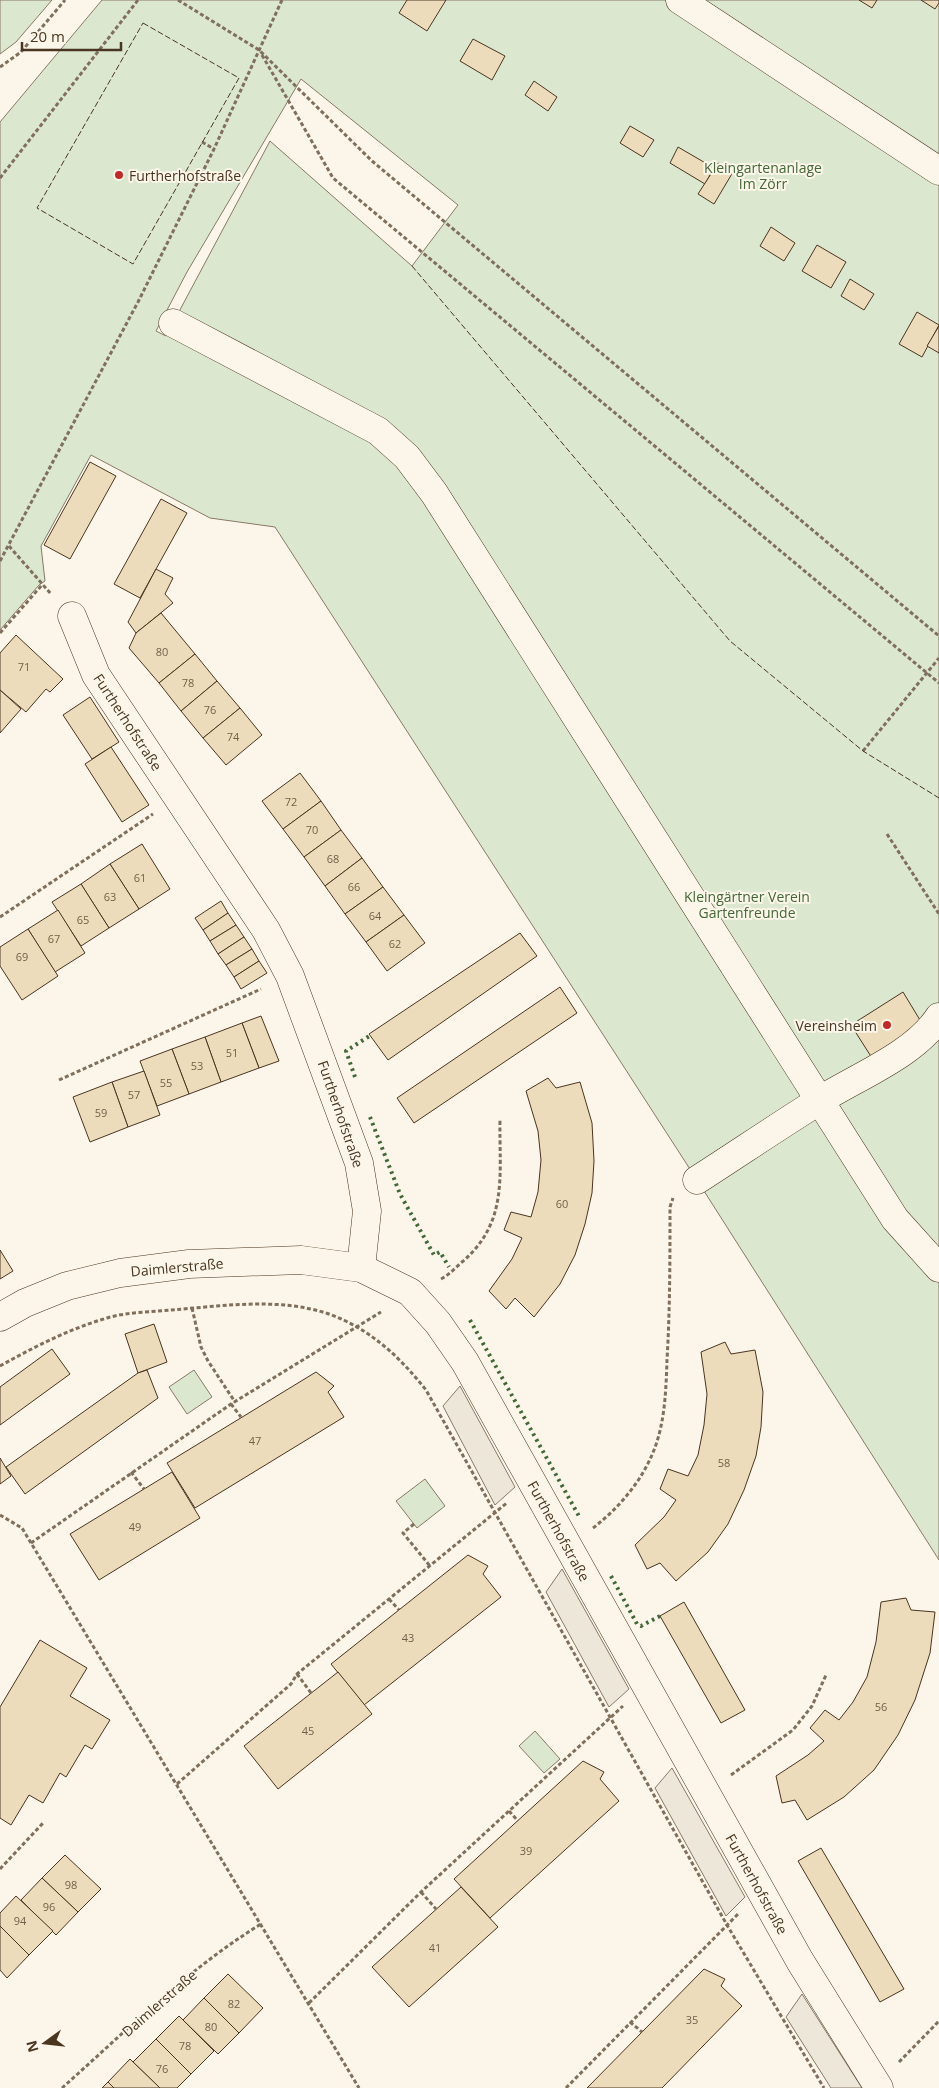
<svg xmlns="http://www.w3.org/2000/svg" width="939" height="2088" font-family="'Open Sans',sans-serif">
	<style>
		.green { fill: #dce7d0; stroke: #887966; fill-rule: evenodd }
		.parking { fill: #ede7d9; stroke: #887966 }
		.building { fill: #ecdcbc; stroke: #4a3520 }
		.lines { fill: none; stroke-linecap: round; stroke-linejoin: round }
		.minor-casing { stroke: #4a3520; stroke-width: 29 }
		.path { stroke: #7f6f5c; stroke-width: 3; stroke-dasharray: 4 2.5; stroke-linecap: butt }
		.minor { stroke: #fbf6e9; stroke-width: 28 }
		.hedge { stroke: #436837; stroke-width: 4; stroke-dasharray: 2.5 4; stroke-linecap: butt }
		.fence { stroke: #4a3520; stroke-width: 1; stroke-dasharray: 6 2.5; stroke-linecap: butt }
		.poi-dot { fill: #c62828; stroke: #fbf6e9; stroke-width: 2 }
		.labels { text-anchor: middle; dominant-baseline: central; stroke-width: 4; stroke-linejoin: round; paint-order: stroke }
		.number-label { font-size: 11px; fill: #725f47 }
		.park-label { font-size: 14px; fill: #436837; stroke: #fbf6e9 }
		.poi-label { font-size: 14px; fill: #4a3520; stroke: #fbf6e9; text-anchor: start }
		.street-label { font-size: 14px; fill: #4a3520; stroke: #fbf6e9 }
	</style>
	<rect width="100%" height="100%" fill="#fbf6e9"/>
	<!-- green -->
	<g class="green">
		<path d="M0,0H52L16,42L0,54Z"/>
		<path d="M102,0H939V1560L697,1180L275,527L210,518L91,455L41,546L45,581L39,585L0,630V122ZM301,79L458,205L412,266L270,141L166,336L156,331L187,272Z"/>
		<path d="M194,1370L212,1397L187,1414L169,1387Z"/>
		<path d="M425,1479L445,1506L417,1528L396,1501Z"/>
		<path d="M535,1731L560,1759L544,1773L519,1746Z"/>
	</g>
	<!-- parking -->
	<g class="parking">
		<path d="M460,1386L515,1487L495,1505L443,1406Z"/>
		<path d="M562,1569L629,1689L609,1707L546,1592Z"/>
		<path d="M672,1768L745,1897L726,1916L655,1788Z"/>
		<path d="M802,1994L862,2088H831L786,2017Z"/>
	</g>
	<!-- building -->
	<g class="building">
		<path d="M407,0H446L427,31L399,13Z"/>
		<path d="M859,0H877L872,8Z"/>
		<path d="M921,0H939V3L935,9Z"/>
		<path d="M473,39L505,56L492,80L460,61Z"/>
		<path d="M534,81L557,97L548,111L525,95Z"/>
		<path d="M630,126L654,140L643,157L620,143Z"/>
		<path d="M678,147L714,168L705,184L670,163Z"/>
		<path d="M718,163L733,172L714,204L698,194Z"/>
		<path d="M771,227L795,243L784,261L760,246Z"/>
		<path d="M817,245L846,262L831,288L802,271Z"/>
		<path d="M850,279L874,294L864,310L841,296Z"/>
		<path d="M917,312L939,325L922,357L899,344Z"/>
		<path d="M939,326V353L927,346Z"/>
		<path d="M90,462L116,476L70,559L44,545Z"/>
		<path d="M161,499L187,513L140,598L114,584Z"/>
		<path d="M156,569L173,578L165,594L173,603L136,633L128,622Z"/>
		<path d="M161,613L195,654L159,683L129,648L136,633Z"/>
		<path d="M16,635L63,679L50,692L46,689L26,712L0,690V653Z"/>
		<path d="M195,654L217,681L181,711L159,683Z"/>
		<path d="M217,681L240,708L203,738L181,711Z"/>
		<path d="M0,690L21,709L0,733Z"/>
		<path d="M90,697L119,742L92,759L63,715Z"/>
		<path d="M240,708L262,735L226,765L203,738Z"/>
		<path d="M111,747L149,805L122,822L85,764Z"/>
		<path d="M300,773L321,801L283,829L262,801Z"/>
		<path d="M321,801L341,830L304,857L283,829Z"/>
		<path d="M341,830L362,858L325,886L304,857Z"/>
		<path d="M142,844L170,889L139,909L110,864Z"/>
		<path d="M362,858L383,887L345,914L325,886Z"/>
		<path d="M110,864L139,909L109,928L81,884Z"/>
		<path d="M81,884L109,928L81,946L52,902Z"/>
		<path d="M383,887L404,915L366,942L345,914Z"/>
		<path d="M221,901L228,913L203,930L195,918Z"/>
		<path d="M58,910L85,953L55,972L28,929Z"/>
		<path d="M228,913L236,925L210,941L203,930Z"/>
		<path d="M404,915L425,943L387,971L366,942Z"/>
		<path d="M236,925L244,937L218,954L210,941Z"/>
		<path d="M28,929L58,976L22,1000L0,966V947Z"/>
		<path d="M520,933L537,956L388,1060L369,1034Z"/>
		<path d="M244,937L252,949L226,965L218,954Z"/>
		<path d="M252,949L259,961L234,977L226,965Z"/>
		<path d="M259,961L267,973L241,989L234,977Z"/>
		<path d="M560,987L577,1013L414,1123L397,1098Z"/>
		<path d="M903,992L923,1025L872,1058L851,1025Z"/>
		<path d="M261,1016L279,1061L259,1068L242,1023Z"/>
		<path d="M242,1023L259,1068L221,1082L205,1037Z"/>
		<path d="M205,1037L221,1082L189,1094L172,1049Z"/>
		<path d="M172,1049L189,1094L157,1106L140,1061Z"/>
		<path d="M144,1071L160,1115L128,1127L112,1082Z"/>
		<path d="M548,1078L556,1088L580,1082L592,1123L594,1161L592,1193L585,1224L575,1255L560,1284L534,1317L515,1298L506,1309L489,1291L512,1259L522,1238L504,1230L511,1212L531,1217L538,1192L541,1160L538,1131L526,1091Z"/>
		<path d="M112,1082L128,1127L90,1142L73,1097Z"/>
		<path d="M0,1250L13,1271L0,1279Z"/>
		<path d="M154,1324L167,1362L138,1373L125,1334Z"/>
		<path d="M725,1342L731,1354L755,1350L763,1392L761,1427L756,1456L744,1490L728,1524L708,1552L676,1581L660,1563L647,1569L635,1545L664,1517L676,1500L660,1489L668,1469L688,1476L698,1455L704,1425L707,1394L701,1352Z"/>
		<path d="M52,1349L70,1374L0,1425V1387Z"/>
		<path d="M147,1370L158,1398L25,1494L6,1467L138,1373Z"/>
		<path d="M316,1372L334,1386L328,1392L344,1417L195,1508L167,1463Z"/>
		<path d="M0,1458L11,1476L0,1484Z"/>
		<path d="M172,1472L200,1518L99,1580L70,1534Z"/>
		<path d="M468,1555L488,1566L483,1574L501,1597L364,1705L331,1664Z"/>
		<path d="M906,1598L911,1610L935,1612L930,1653L915,1700L898,1735L874,1770L844,1797L807,1820L795,1800L782,1803L776,1776L808,1755L824,1741L810,1728L825,1710L839,1720L853,1702L867,1677L876,1642L881,1602Z"/>
		<path d="M684,1602L745,1710L721,1723L660,1616Z"/>
		<path d="M40,1640L87,1668L70,1696L110,1720L92,1749L85,1745L66,1777L60,1773L43,1803L29,1795L11,1825L0,1818V1707Z"/>
		<path d="M338,1672L372,1714L278,1789L244,1746Z"/>
		<path d="M583,1761L604,1772L600,1779L619,1801L490,1918L454,1879Z"/>
		<path d="M821,1848L904,1989L880,2002L798,1861Z"/>
		<path d="M65,1855L101,1889L78,1912L42,1878Z"/>
		<path d="M42,1878L78,1912L56,1935L21,1900Z"/>
		<path d="M461,1887L498,1927L409,2007L372,1967Z"/>
		<path d="M16,1896L53,1931L29,1955L0,1926V1913Z"/>
		<path d="M0,1926L29,1955L7,1978L0,1970Z"/>
		<path d="M704,1969L725,1979L721,1986L742,2006L662,2088H587Z"/>
		<path d="M228,1974L263,2008L239,2033L204,1998Z"/>
		<path d="M204,1998L239,2033L218,2054L183,2020Z"/>
		<path d="M179,2016L214,2051L191,2074L156,2039Z"/>
		<path d="M156,2039L191,2074L177,2088H160L133,2062Z"/>
		<path d="M130,2059L133,2062L160,2088H114L108,2082Z"/>
		<path d="M108,2082L114,2088H102Z"/>
	</g>
	<g class="lines">
		<!-- minor casing -->
		<g class="minor-casing">
			<g id="minor">
				<path d="M680,0L939,171"/>
				<path d="M173,323L378,431L407,457L434,493L895,1219L939,1268"/>
				<path d="M72,616L96,675L266,930L290,976L359,1163L367,1211L361,1268"/>
				<path d="M697,1180C739,1153 780,1125 822,1099C859,1076 915,1054 939,1017"/>
				<path d="M0,1317L25,1303L67,1286L120,1273L189,1264L301,1260L361,1268L410,1292L438,1323L465,1362L800,1961L879,2088"/>
			</g>
		</g>
		<!-- path -->
		<g class="path">
			<path d="M178,0L259,50L372,161L939,636"/>
			<path d="M262,55L333,178L939,683"/>
			<path d="M0,67L21,52L65,0"/>
			<path d="M202,142L214,149"/>
			<path d="M0,178L138,0"/>
			<path d="M9,546L51,594"/>
			<path d="M0,561L138,302L214,149L282,0"/>
			<path d="M0,633L42,585"/>
			<path d="M863,751L939,658"/>
			<path d="M887,834L939,914"/>
			<path d="M0,917L153,814"/>
			<path d="M59,1080L261,989"/>
			<path d="M441,1279C449,1275 455,1268 462,1262C509,1222 499,1175 500,1119"/>
			<path d="M192,1308L201,1347L208,1361L235,1402"/>
			<path d="M0,1366C34,1347 69,1329 107,1318C127,1312 150,1312 171,1310C222,1306 279,1297 329,1314C370,1329 399,1356 426,1390L727,1925L824,2088"/>
			<path d="M231,1404L241,1417"/>
			<path d="M131,1472L144,1489"/>
			<path d="M0,1515L22,1528L359,2088"/>
			<path d="M414,1524L403,1533L430,1566"/>
			<path d="M593,1528C619,1508 642,1481 654,1450C665,1422 666,1390 667,1360C670,1309 670,1258 670,1207L673,1198"/>
			<path d="M31,1543L231,1404L381,1312"/>
			<path d="M389,1599L399,1610"/>
			<path d="M297,1674L311,1693"/>
			<path d="M731,1775L793,1730L812,1706L826,1675"/>
			<path d="M177,1784L291,1684L297,1674L508,1502"/>
			<path d="M509,1811L518,1821"/>
			<path d="M0,1869L44,1822"/>
			<path d="M421,1892L436,1909"/>
			<path d="M309,2003L421,1892L623,1706"/>
			<path d="M630,2022L642,2032"/>
			<path d="M899,2062L939,2021"/>
			<path d="M62,2088C126,2031 188,1969 261,1924"/>
			<path d="M566,2088L739,1913"/>
		</g>
		<!-- minor -->
		<use href="#minor" class="minor"/>
		<!-- hedge -->
		<g class="hedge">
			<path d="M355,1077L346,1051L371,1035"/>
			<path d="M370,1117L400,1194L434,1255L440,1252L449,1267"/>
			<path d="M470,1320L580,1518"/>
			<path d="M611,1576L637,1624L641,1626L660,1616"/>
		</g>
		<!-- fence -->
		<g class="fence">
			<path d="M143,23L239,78L133,264L37,208Z"/>
			<path d="M412,266L730,641L863,751L939,798"/>
		</g>
	</g>
	<!-- markers -->
	<g class="poi-dot">
		<circle cx="119" cy="175" r="5"/>
		<circle cx="887" cy="1025" r="5"/>
	</g>
	<g class="labels">
		<!-- number labels -->
		<g class="number-label">
			<text x="162" y="651">80</text>
			<text x="24" y="666">71</text>
			<text x="188" y="682">78</text>
			<text x="210" y="709">76</text>
			<text x="233" y="736">74</text>
			<text x="291" y="801">72</text>
			<text x="312" y="829">70</text>
			<text x="333" y="858">68</text>
			<text x="140" y="877">61</text>
			<text x="354" y="886">66</text>
			<text x="110" y="896">63</text>
			<text x="375" y="915">64</text>
			<text x="83" y="919">65</text>
			<text x="54" y="938">67</text>
			<text x="395" y="943">62</text>
			<text x="22" y="956">69</text>
			<text x="232" y="1052">51</text>
			<text x="197" y="1065">53</text>
			<text x="166" y="1082">55</text>
			<text x="134" y="1094">57</text>
			<text x="101" y="1112">59</text>
			<text x="562" y="1203">60</text>
			<text x="255" y="1440">47</text>
			<text x="724" y="1462">58</text>
			<text x="135" y="1526">49</text>
			<text x="408" y="1637">43</text>
			<text x="881" y="1706">56</text>
			<text x="308" y="1730">45</text>
			<text x="526" y="1850">39</text>
			<text x="71" y="1884">98</text>
			<text x="49" y="1906">96</text>
			<text x="20" y="1920">94</text>
			<text x="435" y="1947">41</text>
			<text x="234" y="2003">82</text>
			<text x="692" y="2019">35</text>
			<text x="211" y="2026">80</text>
			<text x="185" y="2045">78</text>
			<text x="162" y="2068">76</text>
		</g>
		<!-- park labels -->
		<g class="park-label">
			<text x="763" y="167">Kleingartenanlage<tspan x="763" dy="16">Im Zörr</tspan></text>
			<text x="747" y="896">Kleingärtner Verein<tspan x="747" dy="16">Gartenfreunde</tspan></text>
		</g>
		<!-- poi labels -->
		<g class="poi-label">
			<text x="129" y="175">Furtherhofstraße</text>
			<text x="877" y="1025" text-anchor="end">Vereinsheim</text>
		</g>
		<!-- street labels -->
		<g class="street-label">
			<text transform="translate(128 722) rotate(57)">Furtherhofstraße</text>
			<text transform="translate(341 1114) rotate(71)">Furtherhofstraße</text>
			<text transform="translate(177 1267) rotate(-5)">Daimlerstraße</text>
			<text transform="translate(559 1531) rotate(61)">Furtherhofstraße</text>
			<text transform="translate(757 1884) rotate(61)">Furtherhofstraße</text>
			<text transform="translate(159 2003) rotate(-41)">Daimlerstraße</text>
		</g>
	</g>
	<!-- north arrow -->
	<g transform="translate(45 2043) rotate(255)" stroke="#fbf6e9" stroke-width="4" paint-order="stroke">
	<path d="M0-4L9 19L0 12L-9 19Z" fill="#4a3520"/>
	<text y="-8" font-size="14" font-weight="bold" text-anchor="middle" fill="#4a3520">N</text>
	</g>
	<!-- scale -->
	<path d="M22 42v8h99v-8" fill="none" stroke="#4a3520" stroke-width="2.5"/>
	<text x="30" y="42" font-size="15" fill="#4a3520" stroke="#fbf6e9" stroke-width="4" paint-order="stroke">20 m</text>
</svg>
